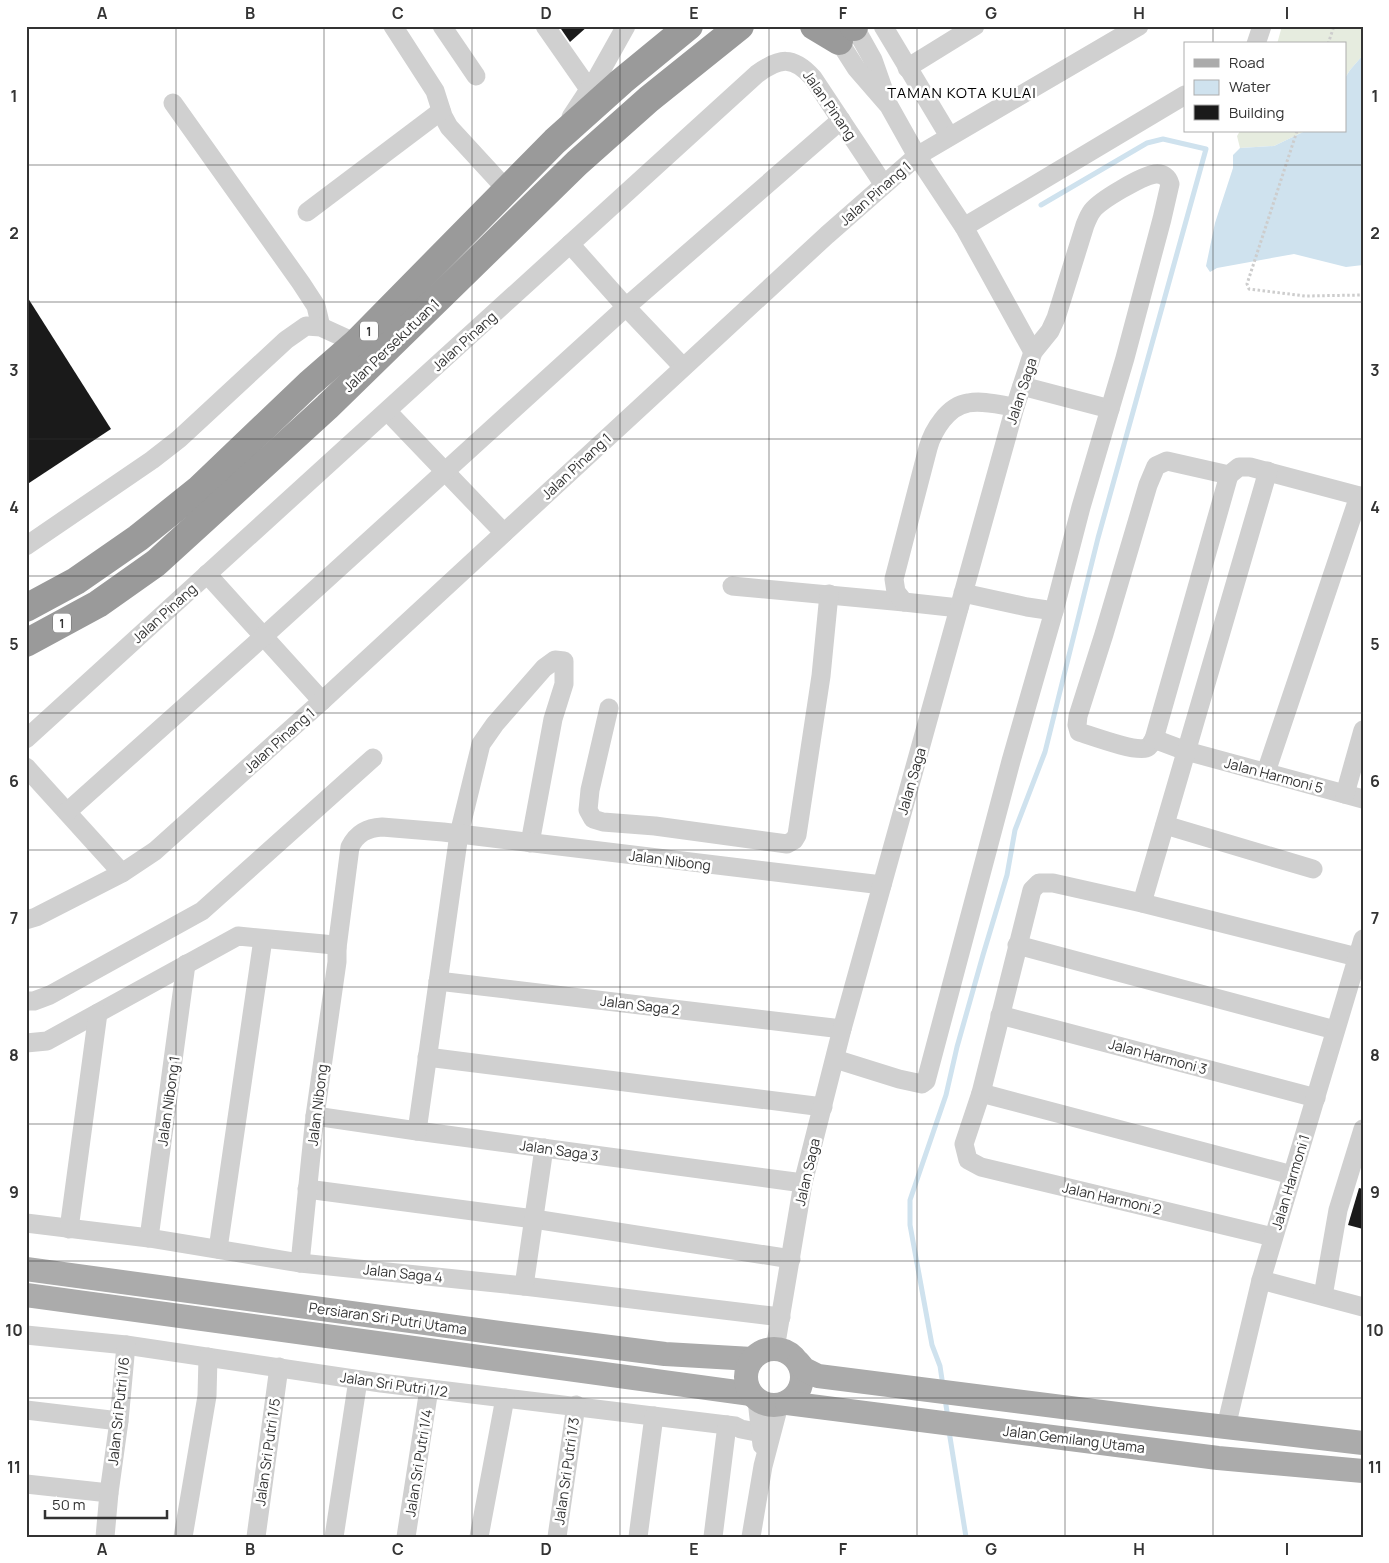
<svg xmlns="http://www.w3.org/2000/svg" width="1389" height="1563" font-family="Manrope,sans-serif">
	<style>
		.green { fill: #e6ecdf }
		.water { fill: #cfe2ee }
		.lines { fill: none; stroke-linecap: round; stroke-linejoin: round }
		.stream { stroke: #cfe2ee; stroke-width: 5 }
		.building { fill: #1a1a1a }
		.path { stroke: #cdcdcd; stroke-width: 3; stroke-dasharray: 2.5 2.5; stroke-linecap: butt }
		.minor { stroke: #d0d0d0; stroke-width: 19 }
		.major { stroke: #ababab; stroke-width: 24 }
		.highway { stroke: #9a9a9a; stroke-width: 28 }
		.grid { fill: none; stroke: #333; stroke-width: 1; stroke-opacity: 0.55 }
		.labels { text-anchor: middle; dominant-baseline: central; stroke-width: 5; stroke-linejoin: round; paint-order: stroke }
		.shield { fill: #fff; stroke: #707070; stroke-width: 1 }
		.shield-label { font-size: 12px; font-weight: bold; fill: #333 }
		.street-label { font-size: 14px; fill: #333; stroke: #fff }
		.neighbourhood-label { font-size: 15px; letter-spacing: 1px; fill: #000; stroke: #fff }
		.neatline { fill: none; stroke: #333; stroke-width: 2 }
		.grid-label { font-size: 16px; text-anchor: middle; font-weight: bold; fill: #333 }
	</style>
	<rect width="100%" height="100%" fill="#fff"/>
	<!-- green -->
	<g class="green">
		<path d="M1282,26H1363V55L1350,70L1345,78V44H1277Z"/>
		<path d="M1240,131H1305L1274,146L1240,148L1237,136Z"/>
	</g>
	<!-- water -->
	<path class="water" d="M1363,55V265L1346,267L1294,254L1217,268L1210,272L1206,266L1215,223L1233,168V155L1240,148L1274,146L1305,131H1345V78L1350,70Z"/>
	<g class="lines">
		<!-- stream -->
		<g class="stream">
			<path d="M943,1386L940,1366L932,1345L910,1225V1200L946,1095L957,1047L983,955L1007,875L1015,830L1045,752L1098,538L1206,149L1163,139L1147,143L1041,205"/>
			<path d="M945,1399L948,1418"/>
			<path d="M949,1431L966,1537"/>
		</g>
	</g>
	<!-- building -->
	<g class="building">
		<path d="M559,26H588L570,42Z"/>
		<path d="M26,295L111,429L26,485Z"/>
		<path d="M1359,1188L1363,1189V1229L1348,1225Z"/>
	</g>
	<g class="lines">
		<!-- path -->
		<g class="path">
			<path d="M1328,44L1334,26"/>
			<path d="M1297,131L1247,284L1249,289L1305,296L1363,295"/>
		</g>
		<!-- minor -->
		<g class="minor">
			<path d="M393,26L435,91L443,116L449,127L507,190"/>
			<path d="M442,26L476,76"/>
			<path d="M545,26L589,89"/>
			<path d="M854,26L873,60L886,97"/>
			<path d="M883,26L949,136"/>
			<path d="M833,32L856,68L889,106L917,156L964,227L1033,352"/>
			<path d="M1256,44L1262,26"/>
			<path d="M907,68L975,26"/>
			<path d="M173,103L301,283L316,306L321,327"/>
			<path d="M571,117L598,76L626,26"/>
			<path d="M307,212L441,111"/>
			<path d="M964,227L1185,95"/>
			<path d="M570,244L626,307L683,367"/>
			<path d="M1022,386L1110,409"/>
			<path d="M387,411L504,533"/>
			<path d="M1363,497L1250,467H1239L1229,475L1167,461L1156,466L1148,485L1104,634L1078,716L1077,725L1079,732C1092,736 1135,752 1146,748C1150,747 1152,742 1154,739L1186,751L1363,799"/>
			<path d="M26,546L152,460L179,439L286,340L306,326L321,327L356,343"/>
			<path d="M207,574L322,701"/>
			<path d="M732,586L904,602"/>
			<path d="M959,608L904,602L896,592L894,579L928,448C933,430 948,406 968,403C983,400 1000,405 1015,407"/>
			<path d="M609,708L590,790L588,810L593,819L603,822L655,826L787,844L794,840L797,835L821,676L829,594"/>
			<path d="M26,739L757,74C779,58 793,55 813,78L884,185"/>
			<path d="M1154,739L1229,475"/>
			<path d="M26,767L122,873"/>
			<path d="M1266,772L1359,496"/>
			<path d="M1345,794L1363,730"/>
			<path d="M67,812L264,636L626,307L841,120"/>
			<path d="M1165,825L1313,869"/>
			<path d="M1142,903L1268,471"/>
			<path d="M26,920L36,917L122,873L155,851L322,701L827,235L917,156L1139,26"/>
			<path d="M1017,945L1335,1030"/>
			<path d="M438,981L842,1029"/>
			<path d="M26,1001H34L50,995L202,911L373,758"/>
			<path d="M1000,1015L1316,1098"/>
			<path d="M26,1043L47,1041L238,936L324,944L333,945L337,948"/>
			<path d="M427,1057L823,1107"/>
			<path d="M835,1059L899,1079L922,1084L926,1081L1011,761L1054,611"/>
			<path d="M981,1093L1292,1175"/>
			<path d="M315,1116L417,1131L803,1183"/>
			<path d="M417,1131L459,834L481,744L495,724L544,668L555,660L564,661V684L553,719L530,843"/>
			<path d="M307,1189L534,1219L791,1259"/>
			<path d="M26,1223L149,1238L300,1263L524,1286L781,1317"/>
			<path d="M69,1229L98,1013"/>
			<path d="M1273,1237L981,1167L968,1160L964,1144L981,1093L1032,890L1039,883H1053L1142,903L1357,957"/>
			<path d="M149,1238L186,964"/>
			<path d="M218,1249L263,939"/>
			<path d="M300,1263L315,1116L337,962V948L350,847C357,833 367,828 382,827L443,832L882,885"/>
			<path d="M1261,1280L1363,1307"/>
			<path d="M524,1286L544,1148"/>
			<path d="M1323,1296L1338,1210L1363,1129"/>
			<path d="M26,1335L126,1345L381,1383L735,1426L741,1429L761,1433"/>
			<path d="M775,1349L803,1183L842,1029L1015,407L1033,352L1050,331L1056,318L1085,225C1087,220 1089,215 1092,211C1100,200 1142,176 1155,174C1163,173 1168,177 1170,184L1162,219L1125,358L1081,507L1054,611L1027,607L963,593"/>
			<path d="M757,1400L762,1445"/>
			<path d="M26,1410L119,1421"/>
			<path d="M1226,1427L1261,1280L1363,939"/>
			<path d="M26,1484L109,1493"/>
			<path d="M105,1537L109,1493L119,1421L126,1345"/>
			<path d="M183,1537L207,1396L208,1357"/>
			<path d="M256,1537L279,1367"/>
			<path d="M334,1537L358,1380"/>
			<path d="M406,1537L429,1389"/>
			<path d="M479,1537L505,1398"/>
			<path d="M557,1537L576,1405"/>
			<path d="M638,1537L654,1416"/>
			<path d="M713,1537L727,1425"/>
			<path d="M751,1537L763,1466L779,1405"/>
		</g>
		<!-- major -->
		<g class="major">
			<path d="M26,1269L507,1334L665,1354L752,1359"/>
			<path d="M26,1295L751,1394"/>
			<circle cx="774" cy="1377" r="28"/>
			<path d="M799,1363L804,1369L818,1376L1157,1419L1363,1443"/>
			<path d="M787,1403L1218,1458L1363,1471"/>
		</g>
		<!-- highway -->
		<g class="highway">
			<path d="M814,26L839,41"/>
			<path d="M854,26V27"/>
			<path d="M26,608L76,581L138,538L198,490L309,384L356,343L555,141L622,81L689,26"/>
			<path d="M26,643L98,604L156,563L327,407L577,163L649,99L740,26"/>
		</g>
	</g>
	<!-- grid -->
	<path class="grid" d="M176,26V1537M324,26V1537M472,26V1537M620,26V1537M769,26V1537M917,26V1537M1065,26V1537M1213,26V44M1213,131V1537M26,165H1363M26,302H1363M26,439H1363M26,576H1363M26,713H1363M26,850H1363M26,987H1363M26,1124H1363M26,1261H1363M26,1398H1363"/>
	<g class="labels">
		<!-- shield labels -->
		<g class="shield">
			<rect x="360" y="321.5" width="18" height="19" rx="4"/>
			<rect x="53" y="613.5" width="18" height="19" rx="4"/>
		</g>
		<g class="shield-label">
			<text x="369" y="331">1</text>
			<text x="62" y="623">1</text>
		</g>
		<!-- street labels -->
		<g class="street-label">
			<text transform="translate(830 105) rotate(55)">Jalan Pinang</text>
			<text transform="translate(875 193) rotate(-41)">Jalan Pinang 1</text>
			<text transform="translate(464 341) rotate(-42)">Jalan Pinang</text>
			<text transform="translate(391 345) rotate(-44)">Jalan Persekutuan 1</text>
			<text transform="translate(1021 391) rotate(-72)">Jalan Saga</text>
			<text transform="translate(576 466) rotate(-43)">Jalan Pinang 1</text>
			<text transform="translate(164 613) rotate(-42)">Jalan Pinang</text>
			<text transform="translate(279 740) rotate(-42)">Jalan Pinang 1</text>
			<text transform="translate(1274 775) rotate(15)">Jalan Harmoni 5</text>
			<text transform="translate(911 781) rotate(-74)">Jalan Saga</text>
			<text transform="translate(670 860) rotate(7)">Jalan Nibong</text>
			<text transform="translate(640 1005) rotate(7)">Jalan Saga 2</text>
			<text transform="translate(1158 1056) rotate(15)">Jalan Harmoni 3</text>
			<text transform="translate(168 1101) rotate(-82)">Jalan Nibong 1</text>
			<text transform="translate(317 1105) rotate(-83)">Jalan Nibong</text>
			<text transform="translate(559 1150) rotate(8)">Jalan Saga 3</text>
			<text transform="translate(807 1172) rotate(-77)">Jalan Saga</text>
			<text transform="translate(1290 1182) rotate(-73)">Jalan Harmoni 1</text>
			<text transform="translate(1112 1198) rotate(13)">Jalan Harmoni 2</text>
			<text transform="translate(403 1273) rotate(6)">Jalan Saga 4</text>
			<text transform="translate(388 1318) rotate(8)">Persiaran Sri Putri Utama</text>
			<text transform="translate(394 1384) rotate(8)">Jalan Sri Putri 1/2</text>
			<text transform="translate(118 1411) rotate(-84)">Jalan Sri Putri 1/6</text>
			<text transform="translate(1074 1439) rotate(7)">Jalan Gemilang Utama</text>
			<text transform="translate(267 1452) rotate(-82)">Jalan Sri Putri 1/5</text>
			<text transform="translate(418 1463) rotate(-81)">Jalan Sri Putri 1/4</text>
			<text transform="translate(566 1471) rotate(-82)">Jalan Sri Putri 1/3</text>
		</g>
		<!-- neighbourhood labels -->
		<g class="neighbourhood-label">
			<text x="962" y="92">TAMAN KOTA KULAI</text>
		</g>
	</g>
	<!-- border -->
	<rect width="1389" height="1563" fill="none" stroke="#ffffff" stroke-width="55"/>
	<!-- legend -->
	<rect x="1184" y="42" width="162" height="90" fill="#ffffff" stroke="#adadad"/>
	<rect x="1194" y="59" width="25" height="8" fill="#ababab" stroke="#adadad"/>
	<text x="1229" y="68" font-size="15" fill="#333333">Road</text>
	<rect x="1194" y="80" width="25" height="15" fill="#cfe2ee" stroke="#adadad"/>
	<text x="1229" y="92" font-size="15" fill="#333333">Water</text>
	<rect x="1194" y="105" width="25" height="15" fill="#1a1a1a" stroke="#adadad"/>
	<text x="1229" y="118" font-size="15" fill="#333333">Building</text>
	<!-- scale -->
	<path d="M45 1510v8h122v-8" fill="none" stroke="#333333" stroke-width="2.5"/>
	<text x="52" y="1510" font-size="15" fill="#333333" stroke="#ffffff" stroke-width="4" paint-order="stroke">50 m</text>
	<rect x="28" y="28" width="1334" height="1508" class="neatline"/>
	<g class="grid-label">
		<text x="102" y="19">A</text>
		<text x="250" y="19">B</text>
		<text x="398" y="19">C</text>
		<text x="546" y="19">D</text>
		<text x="694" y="19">E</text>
		<text x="843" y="19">F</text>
		<text x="991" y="19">G</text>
		<text x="1139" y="19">H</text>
		<text x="1287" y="19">I</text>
		<text x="14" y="102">1</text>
		<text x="1375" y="102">1</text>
		<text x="14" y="239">2</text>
		<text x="1375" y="239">2</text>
		<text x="14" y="376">3</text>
		<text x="1375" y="376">3</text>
		<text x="14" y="513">4</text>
		<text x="1375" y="513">4</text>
		<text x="14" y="650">5</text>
		<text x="1375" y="650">5</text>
		<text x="14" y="787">6</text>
		<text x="1375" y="787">6</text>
		<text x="14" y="924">7</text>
		<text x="1375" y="924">7</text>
		<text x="14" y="1061">8</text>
		<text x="1375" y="1061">8</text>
		<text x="14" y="1198">9</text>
		<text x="1375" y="1198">9</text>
		<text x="14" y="1336">10</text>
		<text x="1375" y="1336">10</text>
		<text x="14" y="1473">11</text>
		<text x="1375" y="1473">11</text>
		<text x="102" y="1555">A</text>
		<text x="250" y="1555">B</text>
		<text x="398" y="1555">C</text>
		<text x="546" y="1555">D</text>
		<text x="694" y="1555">E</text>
		<text x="843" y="1555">F</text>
		<text x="991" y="1555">G</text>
		<text x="1139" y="1555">H</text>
		<text x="1287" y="1555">I</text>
	</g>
</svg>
